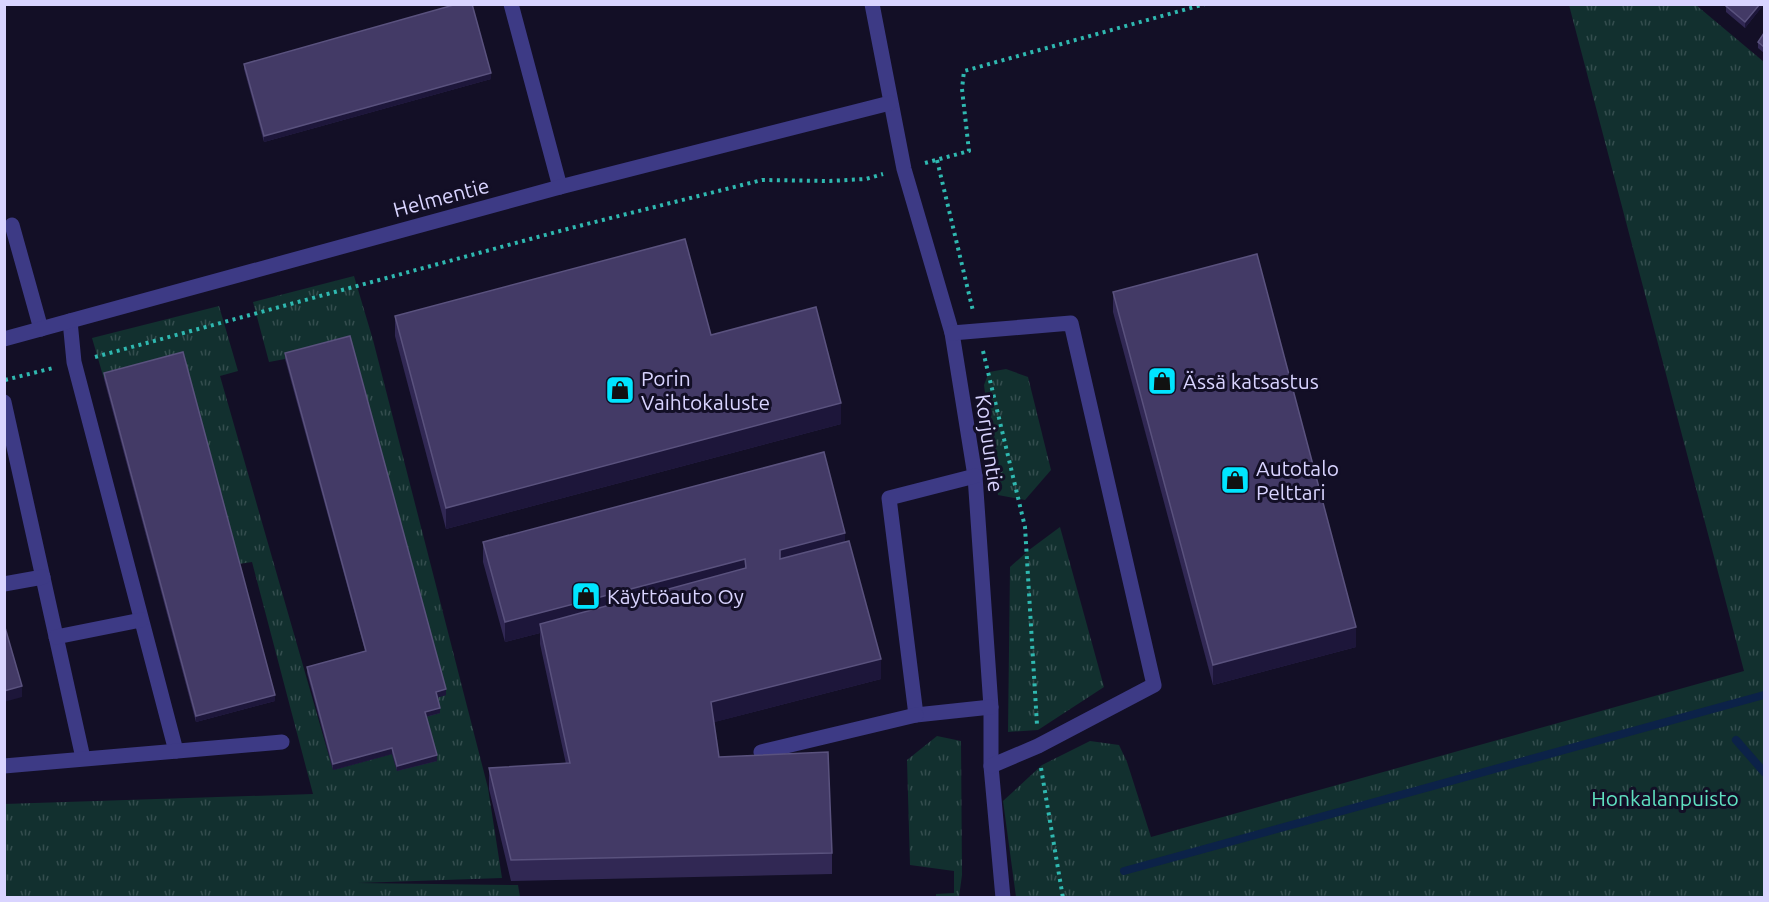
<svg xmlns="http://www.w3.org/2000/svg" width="1769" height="902" font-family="Ubuntu,sans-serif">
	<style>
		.grass { fill: url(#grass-tufts) }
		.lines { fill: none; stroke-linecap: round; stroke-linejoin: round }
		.stream { stroke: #0c2248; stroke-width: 8 }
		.path { stroke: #2fb8b0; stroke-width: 4; stroke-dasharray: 3 4.5; stroke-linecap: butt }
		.minor { stroke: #3d3a85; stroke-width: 15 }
		.wall { fill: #312854 }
		.shaded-wall { fill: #1d163a }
		.building { fill: #433a66; stroke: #5a527e; stroke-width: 1.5 }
		.labels { text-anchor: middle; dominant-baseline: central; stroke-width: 6; stroke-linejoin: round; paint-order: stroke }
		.street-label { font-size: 21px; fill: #d9d4ff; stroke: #130f26 }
		.poi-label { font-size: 21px; fill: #d9d4ff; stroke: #130f26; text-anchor: start }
		.park-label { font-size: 21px; fill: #5fe0c0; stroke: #130f26 }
	</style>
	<defs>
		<pattern id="grass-tufts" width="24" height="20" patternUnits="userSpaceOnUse" patternTransform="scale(1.5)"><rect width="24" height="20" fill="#12302f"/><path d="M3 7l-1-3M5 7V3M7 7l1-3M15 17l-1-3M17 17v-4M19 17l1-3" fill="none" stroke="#344d4e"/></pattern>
	</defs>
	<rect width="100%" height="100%" fill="#130f26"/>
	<!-- grass -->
	<g class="grass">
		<path d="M1569,5H1696L1764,62V897H1016L1003,801L1042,765L1090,741L1119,745L1127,762L1151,837L1744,671Z"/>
		<path d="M354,276L373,340L488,788L502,878L358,883L518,885L520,897H5L4,804L313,794L252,562L239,564L182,357L104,379L92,338L219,306L238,371L220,376L333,770L392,754L397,771L436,698L445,695L285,359L269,362L253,302Z"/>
		<path d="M1006,369L1028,377L1051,470L1025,500L998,495L984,385L989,372Z"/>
		<path d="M1060,527L1104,687L1038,730L1008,732L1010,567L1029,550Z"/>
		<path d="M937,736L961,741L962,875L959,897H936V894L954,893V871L910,865L907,760Z"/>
	</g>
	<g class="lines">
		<!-- stream -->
		<g class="stream">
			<path d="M1736,740L1764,772"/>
			<path d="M1124,871L1764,695"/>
		</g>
		<!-- path -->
		<g class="path">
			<path d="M937,160L973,311"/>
			<path d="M925,163L969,151L962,89L964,71L1205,4"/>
			<path d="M983,351L1025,527L1037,725"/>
			<path d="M95,357L571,228L762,180L830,181L866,179L883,174"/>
			<path d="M5,380L53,368"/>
			<path d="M1041,768L1063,898"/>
		</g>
		<!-- minor -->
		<g class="minor">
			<path d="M511,4L560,187"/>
			<path d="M872,4L904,169L952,333L975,476L991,707V766L1003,898"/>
			<path d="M12,225L41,329"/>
			<path d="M70,321L74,362L176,751"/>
			<path d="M952,333L1071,323L1154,685L1038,746L991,766"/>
			<path d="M4,339L560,187L890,103"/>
			<path d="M4,402L83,758"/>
			<path d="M975,476L889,498L916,715L991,707"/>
			<path d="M4,584L43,577"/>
			<path d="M56,637L141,620"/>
			<path d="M761,752L916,715"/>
			<path d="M4,766L282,742"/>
		</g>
	</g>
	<!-- wall -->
	<g class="wall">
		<path d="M1764,4L1745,28L1726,12V6Z"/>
		<path d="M1764,33V53L1758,48V42Z"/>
		<path d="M244,64L491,79L264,142L244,69Z"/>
		<path d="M1113,292L1356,647L1213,685L1113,312Z"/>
		<path d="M395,316L711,335L841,424L446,529L395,336Z"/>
		<path d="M285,353L446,695L437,697L440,713L426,717L437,761L397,771L392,754L333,770L307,673V667L365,651L285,359Z"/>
		<path d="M104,373L275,701L196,722L104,379Z"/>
		<path d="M483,542H845L881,679L714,722L719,757L832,853V874L511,881L489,789V768L566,764L540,644V633L505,642L483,562Z"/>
	</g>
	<!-- shaded-wall -->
	<g class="shaded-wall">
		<path d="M1760,4H1764L1745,28V22Z"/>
		<path d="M491,73V79L264,142V136Z"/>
		<path d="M841,403V424L446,529V508Z"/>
		<path d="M845,533V553L780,570V550Z"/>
		<path d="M745,559V579L540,624V633L505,642V622Z"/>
		<path d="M1356,627V647L1213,685V665Z"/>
		<path d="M881,659V679L711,723V702Z"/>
		<path d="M22,686V697L4,702V691Z"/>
		<path d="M446,689V695L436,698V692Z"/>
		<path d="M275,695V701L196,722V716Z"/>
		<path d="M440,708V713L425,717V712Z"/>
		<path d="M392,748V754L333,770V764Z"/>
		<path d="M437,755V761L397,771V766Z"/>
	</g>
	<!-- building -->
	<g class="building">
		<path d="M457,4H472L491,73L264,136L244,64Z"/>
		<path d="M1727,4H1760L1745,22L1726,6Z"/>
		<path d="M1764,33V47L1758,42Z"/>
		<path d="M685,239L711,335L816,307L841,403L446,508L395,316Z"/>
		<path d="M1257,254L1356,627L1213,665L1113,292Z"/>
		<path d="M350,336L446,689L436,692L440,708L425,712L437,755L397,766L392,748L333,764L307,667L366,651L285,353Z"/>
		<path d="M183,352L275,695L196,716L104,373Z"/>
		<path d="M824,452L845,533L780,550V559L849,541L881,659L711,702L719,757L828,752L832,853L511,860L489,768L570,763L540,624L746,568L745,559L505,622L483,542Z"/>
		<path d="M4,624L22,686L4,691Z"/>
	</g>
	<!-- icons -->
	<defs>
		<g id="shop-square" transform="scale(1.5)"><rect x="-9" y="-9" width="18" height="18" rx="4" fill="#00e5ff" stroke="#130f26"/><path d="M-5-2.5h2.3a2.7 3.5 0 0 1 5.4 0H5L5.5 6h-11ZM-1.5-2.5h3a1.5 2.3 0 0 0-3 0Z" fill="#111"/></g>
	</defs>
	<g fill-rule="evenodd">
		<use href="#shop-square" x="1162" y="381"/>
		<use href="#shop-square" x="620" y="390"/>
		<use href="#shop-square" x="1235" y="480"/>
		<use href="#shop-square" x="586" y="596"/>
	</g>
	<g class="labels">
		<!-- street labels -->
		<g class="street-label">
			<text transform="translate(441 197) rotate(-15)">Helmentie</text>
			<text transform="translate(990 443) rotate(82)">Korjuuntie</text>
		</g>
		<!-- poi labels -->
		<g class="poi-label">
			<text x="641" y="378">Porin<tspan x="641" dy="24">Vaihtokaluste</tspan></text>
			<text x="1183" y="381">Ässä katsastus</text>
			<text x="1256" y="468">Autotalo<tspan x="1256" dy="24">Pelttari</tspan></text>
			<text x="607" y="596">Käyttöauto Oy</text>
		</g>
		<!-- park labels -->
		<g class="park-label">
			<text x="1665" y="798">Honkalanpuisto</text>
		</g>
	</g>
	<!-- border -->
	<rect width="1769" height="902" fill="none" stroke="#d9d4ff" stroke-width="12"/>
</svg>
